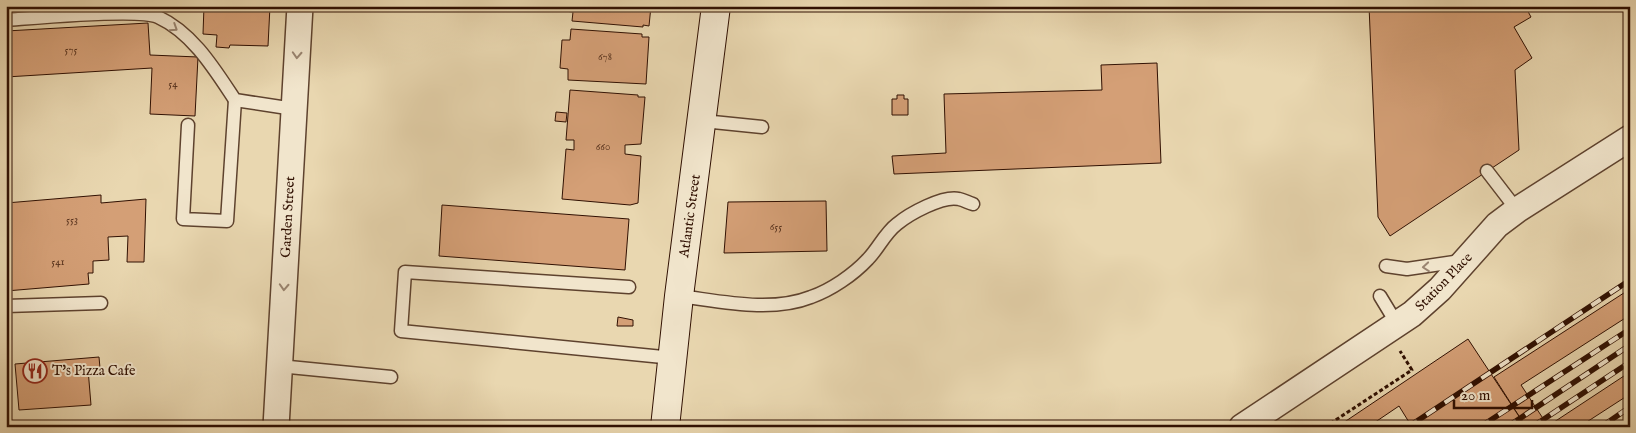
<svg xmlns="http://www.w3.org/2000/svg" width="1636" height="433" font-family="'IM FELL English',serif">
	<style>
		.building { fill: #d49f76; stroke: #301002 }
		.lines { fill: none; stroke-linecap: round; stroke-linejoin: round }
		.lane-casing { stroke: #5e422e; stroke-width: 15 }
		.street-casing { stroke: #5e422e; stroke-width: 28 }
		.secondary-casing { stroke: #301002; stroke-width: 30 }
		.path { stroke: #301002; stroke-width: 3; stroke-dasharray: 4 2.5; stroke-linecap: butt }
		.lane { stroke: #f1e5cc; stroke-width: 12 }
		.street { stroke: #f1e5cc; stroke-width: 25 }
		.secondary { stroke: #f1e5cc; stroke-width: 28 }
		.rail-casing { stroke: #301002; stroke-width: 5.5 }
		.rail { stroke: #f1e5cc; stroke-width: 4; stroke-dasharray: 11; stroke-linecap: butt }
		.oneway { stroke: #9a8571 }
		.labels { text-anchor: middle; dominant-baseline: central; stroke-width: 4; stroke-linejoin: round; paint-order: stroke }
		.number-label { font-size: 11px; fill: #59341f }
		.street-label { font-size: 14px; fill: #301002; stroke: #f1e5cc }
		.poi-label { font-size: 14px; fill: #301002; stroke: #f1e5cc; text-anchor: start }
	</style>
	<rect width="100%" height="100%" fill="#e9d7b0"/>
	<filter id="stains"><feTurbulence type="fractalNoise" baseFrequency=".004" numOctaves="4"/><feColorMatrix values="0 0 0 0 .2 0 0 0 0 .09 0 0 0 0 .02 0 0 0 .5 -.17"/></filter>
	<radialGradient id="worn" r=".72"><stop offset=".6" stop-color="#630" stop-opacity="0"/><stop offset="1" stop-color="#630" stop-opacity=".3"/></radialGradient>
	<!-- building -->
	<g class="building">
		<path d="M6,6H109V8L6,13Z"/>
		<path d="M204,6H270L268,46L230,45L229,48L216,47L217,35L203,34Z"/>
		<path d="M565,6H651L649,26L643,25V27L572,21L573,12L564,11Z"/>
		<path d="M1369,6H1525L1531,17L1514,27L1532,58L1515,70L1519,150L1390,236L1378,217Z"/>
		<path d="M148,23L150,55L198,57L195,116L150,114L152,68L6,77V31Z"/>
		<path d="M571,29L642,34V37H649L646,84L568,80V69L560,68L562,40H570Z"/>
		<path d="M1157,63L1161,163L894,174L892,156L946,153L944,94L1102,90L1101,65Z"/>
		<path d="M570,90L638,95V97H645L641,144L625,145V154L641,156L638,203L630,205L562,199L566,149L574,150V140H566Z"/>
		<path d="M897,95H904V99H908V115H892V99H897Z"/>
		<path d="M556,112L567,113L566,122L555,121Z"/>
		<path d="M101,195V203L146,199L144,262H127L128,236L108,237L109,260L93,261V273H88L89,284L6,291V203Z"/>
		<path d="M826,201L827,251L724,253L728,202Z"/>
		<path d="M442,205L629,219L625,270L439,256Z"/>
		<path d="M1630,289V315L1521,385L1548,426L1630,372V394L1579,427H1526L1494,377Z"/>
		<path d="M618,317L633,320V326H617Z"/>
		<path d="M1468,339L1526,427H1412L1399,406L1368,427H1337Z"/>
		<path d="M99,357L100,368L88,369L91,405L19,410L15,364Z"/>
		<path d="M1630,417V427H1614Z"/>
	</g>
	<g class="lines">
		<!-- lane casing -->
		<g class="lane-casing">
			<g id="lane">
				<path d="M6,20C34,18 138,8 158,17C193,33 215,70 235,100L294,109"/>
				<path d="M703,121L762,127"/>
				<path d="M188,125L183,219L227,221L235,100"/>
				<path d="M1487,171L1517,210"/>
				<path d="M1386,266L1407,269L1461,261"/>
				<path d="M629,287L405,272L401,331L673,358"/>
				<path d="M679,296C720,301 771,313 811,297C831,290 853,275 868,259C878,249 885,233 897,224C909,214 943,195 959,199C964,200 969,203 973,204"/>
				<path d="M1380,296L1397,324"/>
				<path d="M6,306L101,303"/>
				<path d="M279,366L391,377"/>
			</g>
		</g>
		<!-- street casing -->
		<g class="street-casing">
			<g id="street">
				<path d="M276,427L300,6"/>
				<path d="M1242,427L1412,314L1440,289L1497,225L1517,210L1630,138"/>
			</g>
		</g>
		<!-- secondary casing -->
		<g class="secondary-casing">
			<path id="secondary" d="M665,427L679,296L716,6"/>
		</g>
		<!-- path -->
		<path class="path" d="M1325,427L1412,370L1400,351"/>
		<!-- lane -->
		<use href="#lane" class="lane"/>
		<!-- street -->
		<use href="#street" class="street"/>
		<!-- secondary -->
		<use href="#secondary" class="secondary"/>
		<!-- rail casing -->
		<g class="rail-casing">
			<g id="rail">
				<path d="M1408,427L1630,280"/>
				<path d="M1480,427L1630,329"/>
				<path d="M1507,427L1630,345"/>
				<path d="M1532,427L1630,362"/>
				<path d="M1601,427L1630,407"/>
			</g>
		</g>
		<!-- rail -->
		<use href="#rail" class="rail"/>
	</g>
	<!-- one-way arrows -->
	<defs><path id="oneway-chevron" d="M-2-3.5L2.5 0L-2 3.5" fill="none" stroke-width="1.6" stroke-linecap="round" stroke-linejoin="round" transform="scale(1.25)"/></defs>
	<g class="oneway">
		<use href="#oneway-chevron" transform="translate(174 28) rotate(33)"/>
		<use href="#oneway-chevron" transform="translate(297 55) rotate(93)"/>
		<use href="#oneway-chevron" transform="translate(1426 267) rotate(175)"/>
		<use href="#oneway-chevron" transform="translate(284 287) rotate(93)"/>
	</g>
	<!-- icons -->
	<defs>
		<g id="restaurant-ring" transform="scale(1.25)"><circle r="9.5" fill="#f1e5cc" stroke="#8f2418" stroke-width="1.5"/><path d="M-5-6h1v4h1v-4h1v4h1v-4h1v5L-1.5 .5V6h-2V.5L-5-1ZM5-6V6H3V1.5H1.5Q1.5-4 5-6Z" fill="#8f2418"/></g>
	</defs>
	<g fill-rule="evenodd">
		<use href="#restaurant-ring" x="35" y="371"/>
	</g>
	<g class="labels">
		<!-- number labels -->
		<g class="number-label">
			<text x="71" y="50">575</text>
			<text x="605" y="57">678</text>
			<text x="173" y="84">54</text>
			<text x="603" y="147">660</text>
			<text x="72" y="220">553</text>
			<text x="776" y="227">655</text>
			<text x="58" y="262">541</text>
		</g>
		<!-- street labels -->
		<g class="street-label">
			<text transform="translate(690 216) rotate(-82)">Atlantic Street</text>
			<text transform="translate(288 217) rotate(-87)">Garden Street</text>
			<text transform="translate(1444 282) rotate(-46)">Station Place</text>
		</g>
		<!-- poi labels -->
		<g class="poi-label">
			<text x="52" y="371">T's Pizza Cafe</text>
		</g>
	</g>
	<!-- margin -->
	<rect width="1636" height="433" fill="none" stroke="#e9d7b0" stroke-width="25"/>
	<rect x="8" y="8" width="1621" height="418" fill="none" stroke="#301002" stroke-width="2.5"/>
	<rect x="12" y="12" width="1611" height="408" fill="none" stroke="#301002"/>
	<!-- scale -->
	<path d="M1454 400v8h78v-8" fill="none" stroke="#301002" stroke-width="2.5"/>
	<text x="1461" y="400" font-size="15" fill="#301002" stroke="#f1e5cc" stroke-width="4" paint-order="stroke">20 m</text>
	<rect width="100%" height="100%" filter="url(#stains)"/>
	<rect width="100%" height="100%" fill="url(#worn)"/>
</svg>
